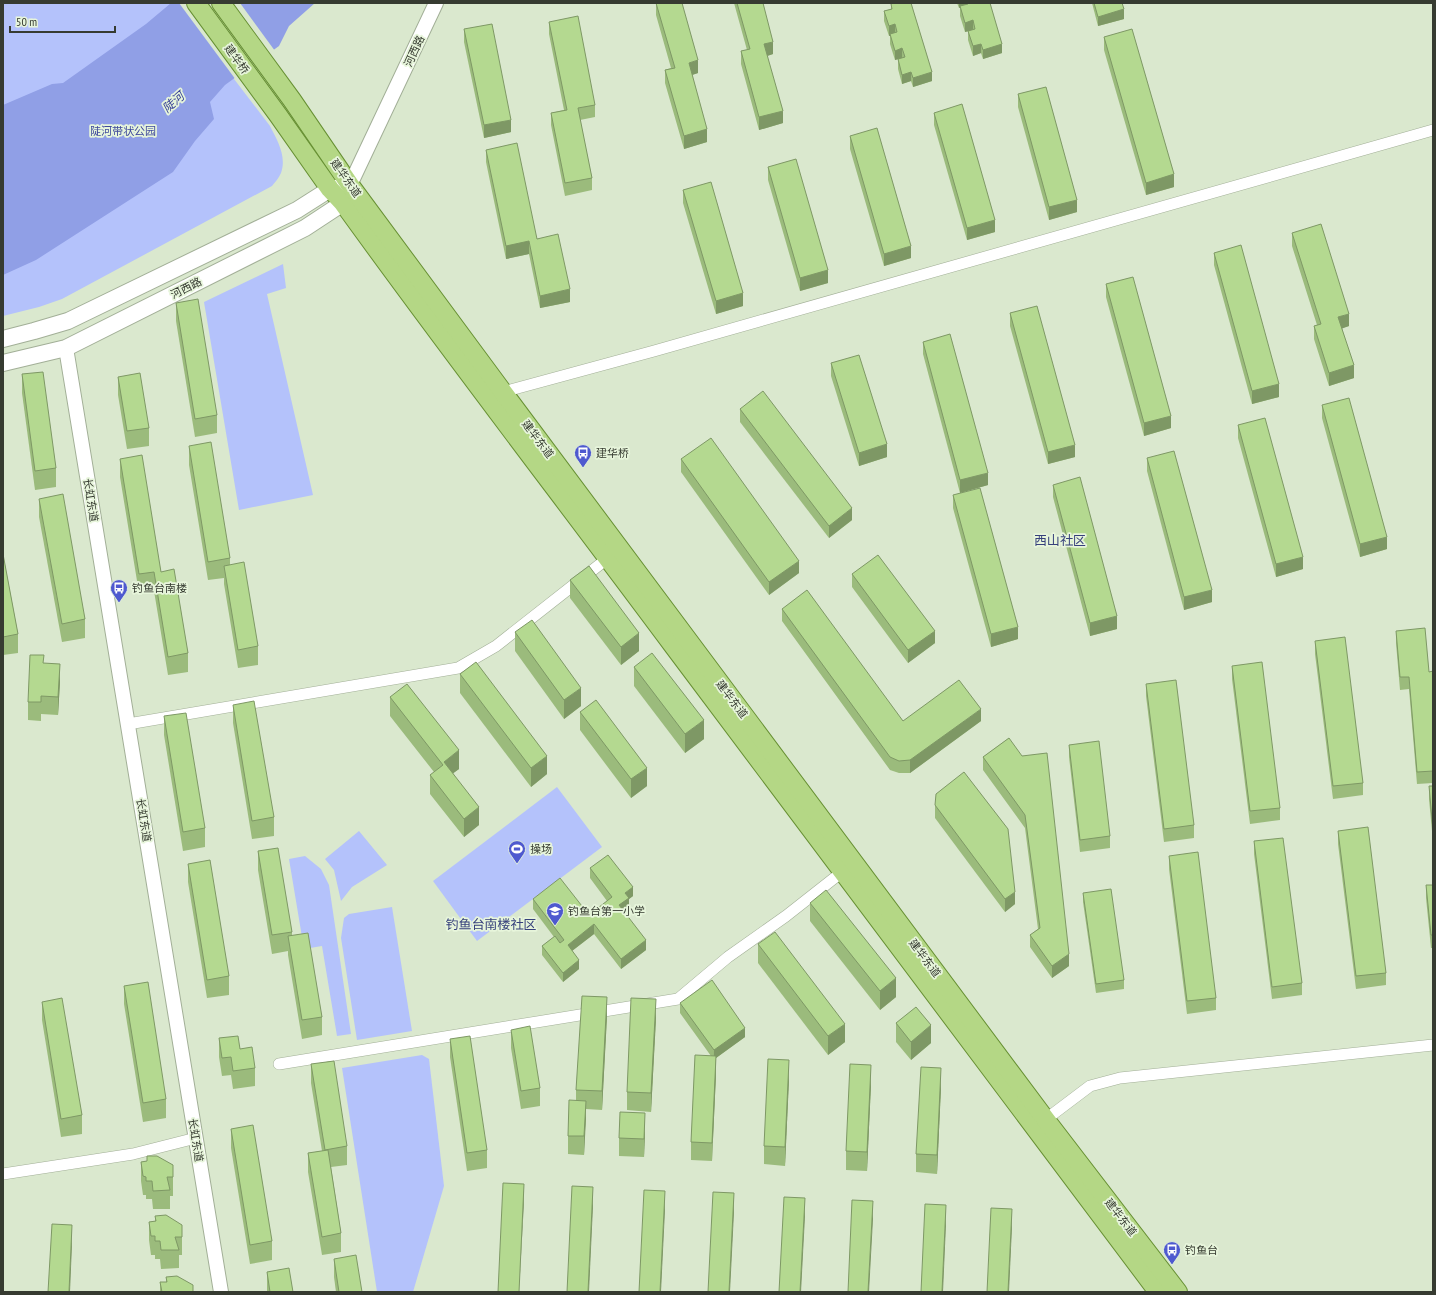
<svg xmlns="http://www.w3.org/2000/svg" width="1436" height="1295" font-family="'PT Sans Narrow','Noto Sans SC',sans-serif">
	<style>
		.green { fill: #b4c2fb }
		.water { fill: #909fe6 }
		.pier { fill: #dae8ce }
		.lines { fill: none; stroke-linecap: round; stroke-linejoin: round }
		.minor-casing { stroke: #a2af97; stroke-width: 12 }
		.tertiary-casing { stroke: #a2af97; stroke-width: 16 }
		.secondary-casing { stroke: #a2af97; stroke-width: 18 }
		.primary-casing { stroke: #679033; stroke-width: 20 }
		.minor { stroke: #fff; stroke-width: 11 }
		.tertiary { stroke: #fff; stroke-width: 14 }
		.secondary { stroke: #fff; stroke-width: 16 }
		.primary { stroke: #b4d785; stroke-width: 18 }
		.wall { fill: #9bbb7c }
		.shaded-wall { fill: #7e9865 }
		.building { fill: #b4d990; stroke: #7e9865 }
		.labels { text-anchor: middle; dominant-baseline: central; stroke-width: 3.5; stroke-linejoin: round; paint-order: stroke }
		.street-label { font-size: 11px; fill: #363b31; stroke: #e7f5db }
		.park-label { font-size: 11px; fill: #3f499c; stroke: #e7f5db }
		.poi-label { font-size: 11px; fill: #363b31; stroke: #e7f5db; text-anchor: start }
		.water-label { font-size: 12px; font-style: italic; fill: #3b4598; stroke: #e7f5db }
		.quarter-label { font-size: 13px; fill: #36407b; stroke: #e7f5db }
	</style>
	<rect width="100%" height="100%" fill="#dae8ce"/>
	<!-- green -->
	<g class="green">
		<path d="M3,3H176L270,126C277,140 287,156 281,173C279,178 275,182 272,186L62,299L39,307L3,316Z"/>
		<path d="M283,264L286,288L267,294L313,495L239,510L204,302Z"/>
		<path d="M557,787L602,847L477,941L433,881Z"/>
		<path d="M359,831L387,865L352,887L341,901L334,870L325,859Z"/>
		<path d="M305,856L321,869L329,885L351,1034L337,1036L322,946L304,949L289,859Z"/>
		<path d="M392,907L412,1031L357,1040L341,938L344,918L349,914Z"/>
		<path d="M422,1055L429,1059L444,1186L413,1292H377L342,1068Z"/>
	</g>
	<!-- water -->
	<path class="water" d="M171,3H315L289,26L279,46L225,85L210,102L214,119L195,141L173,172L36,260L3,275V105L52,84L63,83L146,24Z"/>
	<!-- pier -->
	<path class="pier" d="M179,3H240L275,51L236,80Z"/>
	<g class="lines">
		<!-- minor casing -->
		<g class="minor-casing">
			<g id="minor">
				<path d="M498,392H503L654,351L1433,130"/>
				<path d="M128,724L458,668L496,646L608,558"/>
				<path d="M279,1064L678,999L728,957L786,916L842,872"/>
				<path d="M1041,1123L1090,1086L1120,1078L1433,1045"/>
				<path d="M3,1174L133,1154L196,1138"/>
			</g>
		</g>
		<!-- tertiary casing -->
		<g class="tertiary-casing">
			<g id="tertiary">
				<path d="M350,185L436,3"/>
				<path d="M66,348L221,1292"/>
			</g>
		</g>
		<!-- secondary casing -->
		<g class="secondary-casing">
			<g id="secondary">
				<path d="M3,339L34,331L68,321L297,210L330,189L341,187"/>
				<path d="M3,363L66,348L305,228L343,203L348,192"/>
			</g>
		</g>
		<!-- primary casing -->
		<g class="primary-casing">
			<g id="primary">
				<path d="M196,3L278,115L330,189L343,203C451,353 564,499 674,647C835,862 995,1078 1158,1292"/>
				<path d="M221,3L292,100L350,185L503,392L1046,1120L1178,1292"/>
			</g>
		</g>
		<!-- minor -->
		<use href="#minor" class="minor"/>
		<!-- tertiary -->
		<use href="#tertiary" class="tertiary"/>
		<!-- secondary -->
		<use href="#secondary" class="secondary"/>
		<!-- primary -->
		<use href="#primary" class="primary"/>
	</g>
	<!-- wall -->
	<g class="wall">
		<path d="M656,3L698,73L692,75L707,142L684,149L665,83V70L671,68L656,15Z"/>
		<path d="M734,3H763L773,54L767,56L783,123L759,130L741,64V51L747,50Z"/>
		<path d="M957,3H990L1002,53L983,59L981,53L973,56L968,40V31L965,32L960,16V7L959,8Z"/>
		<path d="M1092,3H1122L1124,19L1098,26Z"/>
		<path d="M891,4L932,81L913,87L911,81L902,84L898,69V59L895,60L890,44V36H889L884,21V11L891,9Z"/>
		<path d="M549,22L595,105V117L580,120L592,178V190L565,196L551,125V113L564,110L549,34Z"/>
		<path d="M464,29L511,132L484,138L464,42Z"/>
		<path d="M1104,37L1174,187L1146,195L1104,50Z"/>
		<path d="M1018,94L1077,212L1049,220L1018,107Z"/>
		<path d="M934,113L995,232L967,240L934,125Z"/>
		<path d="M850,136L911,258L884,266L850,149Z"/>
		<path d="M486,150L537,239L570,302L540,308L529,254L506,259L486,162Z"/>
		<path d="M768,167L828,283L800,291L768,180Z"/>
		<path d="M683,190L743,306L716,314L683,203Z"/>
		<path d="M1292,233L1349,326L1342,328L1354,378L1329,386L1314,339V326L1317,325L1292,246Z"/>
		<path d="M1214,253L1279,397L1252,404L1214,265Z"/>
		<path d="M1106,284L1171,428L1144,436L1106,297Z"/>
		<path d="M176,303L217,415V433L195,437L176,321Z"/>
		<path d="M1010,313L1075,457L1048,464L1010,326Z"/>
		<path d="M923,342L988,485L960,493L923,354Z"/>
		<path d="M831,363L887,457L859,466L831,376Z"/>
		<path d="M22,374L56,468V487L35,490L22,393Z"/>
		<path d="M118,377L149,428V446L127,449L118,395Z"/>
		<path d="M1322,405L1387,549L1360,557L1322,418Z"/>
		<path d="M740,409L852,520L829,538L740,422Z"/>
		<path d="M1238,425L1303,569L1276,577L1238,438Z"/>
		<path d="M189,446L230,558V565L258,646V665L238,668L224,584V578L208,580L189,465Z"/>
		<path d="M1147,458L1212,602L1184,610L1147,471Z"/>
		<path d="M120,459L161,572L188,653V672L168,675L154,591L139,593L120,477Z"/>
		<path d="M681,459L799,573L769,595L681,472Z"/>
		<path d="M1053,485L1117,629L1090,636L1053,497Z"/>
		<path d="M953,495L1018,639L991,647L953,508Z"/>
		<path d="M39,499L85,619V638L62,642L39,517Z"/>
		<path d="M3,554L18,634V653L3,655Z"/>
		<path d="M852,574L935,643L908,663L852,587Z"/>
		<path d="M570,580L639,651L621,665L570,598Z"/>
		<path d="M782,609L903,721H981L910,773H899L890,770L782,621Z"/>
		<path d="M1396,631L1429,672L1433,671V783L1417,784L1409,689L1400,690L1396,643Z"/>
		<path d="M515,632L581,706L564,719L515,651Z"/>
		<path d="M1315,641L1363,783V795L1333,799L1315,654Z"/>
		<path d="M44,663L60,682L58,715L41,714V721L28,720V702Z"/>
		<path d="M1232,666L1280,808V820L1250,824L1232,679Z"/>
		<path d="M634,667L704,739L685,753L634,686Z"/>
		<path d="M460,674L547,774L531,787L460,693Z"/>
		<path d="M1146,684L1194,825V838L1164,842L1146,696Z"/>
		<path d="M390,697L459,769L453,773L479,825L464,837L430,794V775L434,772L390,716Z"/>
		<path d="M233,705L274,817V836L252,839L233,723Z"/>
		<path d="M580,712L647,786L631,798L580,730Z"/>
		<path d="M164,716L205,828V847L183,851L164,735Z"/>
		<path d="M1009,738L1069,966L1052,978L1030,947V935L1038,929L1025,828L983,770V757Z"/>
		<path d="M1069,745L1110,836V848L1080,852L1069,757Z"/>
		<path d="M1429,786H1433V842L1429,799Z"/>
		<path d="M935,805L1015,904L1005,912L935,818Z"/>
		<path d="M1338,831L1386,973V985L1356,989L1338,844Z"/>
		<path d="M1254,841L1302,983V995L1272,999L1254,854Z"/>
		<path d="M258,851L292,932V935L322,1017V1035L302,1039L288,955V951L272,954L258,870Z"/>
		<path d="M1169,856L1216,998V1010L1187,1014L1169,869Z"/>
		<path d="M188,864L229,976V995L207,998L188,882Z"/>
		<path d="M590,868L633,896L629,899V907L624,911L646,950L621,969L594,934L572,951L579,969L563,982L542,955V946L554,937L533,909V899L589,915L607,901L590,878Z"/>
		<path d="M1426,885H1433V948H1431L1426,898Z"/>
		<path d="M1083,893L1124,980V989L1096,993L1083,902Z"/>
		<path d="M810,903L896,997L880,1010L810,921Z"/>
		<path d="M758,944L845,1042L828,1055L758,963Z"/>
		<path d="M124,986L166,1099V1118L143,1122L124,1004Z"/>
		<path d="M42,1002L82,1115V1134L61,1137L42,1020Z"/>
		<path d="M680,1003L745,1037L716,1058V1074L712,1161L691,1160V1142L711,1056L680,1013Z"/>
		<path d="M607,1016L602,1110L586,1109L584,1155L568,1154V1136L576,1100V1090Z"/>
		<path d="M656,1018L651,1112L627,1110V1092Z"/>
		<path d="M896,1023L931,1043L911,1060L896,1042Z"/>
		<path d="M511,1030L540,1088V1106L521,1109L511,1048Z"/>
		<path d="M219,1038L240,1049L255,1068V1086L233,1089L231,1075L222,1076L219,1057Z"/>
		<path d="M450,1039L487,1150V1168L467,1171L450,1057Z"/>
		<path d="M311,1064L347,1146V1165L331,1167L341,1233V1252L322,1255L308,1172V1153L322,1151L311,1083Z"/>
		<path d="M789,1079L785,1166L764,1164V1146Z"/>
		<path d="M871,1084L867,1171L846,1170V1151Z"/>
		<path d="M941,1087L937,1174L916,1172V1154Z"/>
		<path d="M231,1129L272,1241V1260L250,1264L231,1148Z"/>
		<path d="M645,1132L644,1157L619,1156V1138Z"/>
		<path d="M147,1156L173,1165V1196H170V1209H153L152,1199H146V1195H143L141,1181V1162L147,1161Z"/>
		<path d="M155,1216L182,1225V1255H179V1268L161,1269L160,1259H155V1255H151L149,1240V1222L155,1221Z"/>
		<path d="M334,1259L362,1292H336L334,1277Z"/>
		<path d="M267,1272L293,1292H267Z"/>
		<path d="M166,1277L193,1292H160V1282H166Z"/>
	</g>
	<!-- shaded-wall -->
	<g class="shaded-wall">
		<path d="M959,3H966V6L959,8Z"/>
		<path d="M1124,9V19L1098,26V17Z"/>
		<path d="M973,20V30L965,32V23Z"/>
		<path d="M895,24V34L889,36V26Z"/>
		<path d="M773,42V54L764,57V44Z"/>
		<path d="M981,44V53L973,56V46Z"/>
		<path d="M1002,44V53L983,59V50Z"/>
		<path d="M902,48V58L895,60V51Z"/>
		<path d="M698,60V73L689,76V63Z"/>
		<path d="M911,72V81L902,84V75Z"/>
		<path d="M932,72V81L913,87V78Z"/>
		<path d="M783,111V123L759,130V117Z"/>
		<path d="M511,120V132L484,138V125Z"/>
		<path d="M707,129V142L684,149V136Z"/>
		<path d="M1174,174V187L1146,195V183Z"/>
		<path d="M1077,200V212L1049,220V207Z"/>
		<path d="M995,220V232L967,240V228Z"/>
		<path d="M529,241V254L506,259V246Z"/>
		<path d="M911,246V258L884,266V254Z"/>
		<path d="M828,270V283L800,291V278Z"/>
		<path d="M570,289V302L540,308V296Z"/>
		<path d="M743,293V306L716,314V301Z"/>
		<path d="M1349,314V326L1338,330V317Z"/>
		<path d="M1354,365V378L1329,386V373Z"/>
		<path d="M1279,384V397L1252,404V391Z"/>
		<path d="M1171,416V428L1144,436V423Z"/>
		<path d="M887,444V457L859,466V453Z"/>
		<path d="M1075,445V457L1048,464V452Z"/>
		<path d="M988,473V485L960,493V480Z"/>
		<path d="M852,508V520L829,538V526Z"/>
		<path d="M1387,537V549L1360,557V544Z"/>
		<path d="M1303,557V569L1276,577V564Z"/>
		<path d="M799,561V573L769,595V582Z"/>
		<path d="M1212,590V602L1184,610V597Z"/>
		<path d="M1117,616V629L1090,636V623Z"/>
		<path d="M1018,627V639L991,647V634Z"/>
		<path d="M935,631V643L908,663V650Z"/>
		<path d="M639,633V651L621,665V647Z"/>
		<path d="M60,664V682L58,715V697Z"/>
		<path d="M581,688V706L564,719V700Z"/>
		<path d="M981,709V721L910,773V760Z"/>
		<path d="M704,720V739L685,753V734Z"/>
		<path d="M459,750V769L444,780V762Z"/>
		<path d="M547,756V774L531,787V768Z"/>
		<path d="M647,768V786L631,798V779Z"/>
		<path d="M479,807V825L464,837V819Z"/>
		<path d="M633,887V896L629,899V907L619,915V905L625,893Z"/>
		<path d="M1015,892V904L1005,912V899Z"/>
		<path d="M594,924V934L568,954V945Z"/>
		<path d="M646,940V950L621,969V959Z"/>
		<path d="M1069,954V966L1052,978V966Z"/>
		<path d="M579,960V969L563,982V973Z"/>
		<path d="M896,978V997L880,1010V991Z"/>
		<path d="M607,997V1016L602,1110V1091Z"/>
		<path d="M656,999V1018L651,1112V1093Z"/>
		<path d="M845,1024V1042L828,1055V1036Z"/>
		<path d="M931,1025V1043L911,1060V1042Z"/>
		<path d="M745,1028V1037L716,1058V1074L712,1161L714,1050Z"/>
		<path d="M789,1060V1079L785,1166V1147Z"/>
		<path d="M871,1065V1084L867,1171V1152Z"/>
		<path d="M941,1068V1087L937,1174V1155Z"/>
		<path d="M586,1101V1119L584,1155V1136Z"/>
		<path d="M645,1113V1132L644,1157V1139Z"/>
		<path d="M524,1184V1202L519,1292Z"/>
		<path d="M593,1187V1206L589,1292H588Z"/>
		<path d="M665,1191V1210L661,1292H660Z"/>
		<path d="M734,1193V1212L730,1292H729Z"/>
		<path d="M805,1198V1216L801,1292H800Z"/>
		<path d="M873,1201V1219L869,1292H868Z"/>
		<path d="M946,1205V1224L943,1292H942Z"/>
		<path d="M1012,1209V1227L1009,1292H1008Z"/>
		<path d="M72,1225V1244L70,1292H69Z"/>
	</g>
	<!-- building -->
	<g class="building">
		<path d="M656,3H682L698,60L689,63L707,129L684,136L665,70L675,68Z"/>
		<path d="M737,3H763L773,42L764,44L783,111L759,117L741,51L750,49Z"/>
		<path d="M894,3H911L932,72L913,78L911,72L902,75L898,59L905,57L902,48L895,51L890,34L897,32L895,24L889,26L884,11L892,9L891,4Z"/>
		<path d="M967,3H990L1002,44L983,50L981,44L973,46L968,31L975,29L973,20L965,23L960,6L968,4Z"/>
		<path d="M1094,3H1122L1124,9L1098,17Z"/>
		<path d="M578,16L595,105L578,108L592,178L565,183L551,113L567,110L549,22Z"/>
		<path d="M492,24L511,120L484,125L464,29Z"/>
		<path d="M1132,29L1174,174L1146,183L1104,37Z"/>
		<path d="M1046,87L1077,200L1049,207L1018,94Z"/>
		<path d="M962,104L995,220L967,228L934,113Z"/>
		<path d="M877,128L911,246L884,254L850,136Z"/>
		<path d="M517,143L537,239L558,234L570,289L540,296L529,241L506,246L486,150Z"/>
		<path d="M796,159L828,270L800,278L768,167Z"/>
		<path d="M711,182L743,293L716,301L683,190Z"/>
		<path d="M1321,224L1349,314L1338,317L1354,365L1329,373L1314,326L1321,324L1292,233Z"/>
		<path d="M1241,245L1279,384L1252,391L1214,253Z"/>
		<path d="M1133,277L1171,416L1144,423L1106,284Z"/>
		<path d="M198,299L217,415L195,419L176,303Z"/>
		<path d="M1037,306L1075,445L1048,452L1010,313Z"/>
		<path d="M950,334L988,473L960,480L923,342Z"/>
		<path d="M859,355L887,444L859,453L831,363Z"/>
		<path d="M43,372L56,468L35,471L22,374Z"/>
		<path d="M140,373L149,428L127,431L118,377Z"/>
		<path d="M763,391L852,508L829,526L740,409Z"/>
		<path d="M1349,398L1387,537L1360,544L1322,405Z"/>
		<path d="M1265,418L1303,557L1276,564L1238,425Z"/>
		<path d="M711,438L799,561L769,582L681,459Z"/>
		<path d="M211,442L230,558L208,562L189,446Z"/>
		<path d="M1174,451L1212,590L1184,597L1147,458Z"/>
		<path d="M142,455L161,572L174,569L188,653L168,657L154,572L139,574L120,459Z"/>
		<path d="M1080,477L1117,616L1090,623L1053,485Z"/>
		<path d="M980,488L1018,627L991,634L953,495Z"/>
		<path d="M63,494L85,619L62,624L39,499Z"/>
		<path d="M3,554L18,634L3,637Z"/>
		<path d="M878,555L935,631L908,650L852,574Z"/>
		<path d="M244,562L258,646L238,650L224,566Z"/>
		<path d="M589,566L639,633L621,647L570,580Z"/>
		<path d="M807,590L903,721L959,680L981,709L910,760L899,761L890,757L782,609Z"/>
		<path d="M532,620L581,688L564,700L515,632Z"/>
		<path d="M1425,628L1429,672L1433,671V771L1417,772L1409,677H1400L1396,631Z"/>
		<path d="M1345,637L1363,783L1333,786L1315,641Z"/>
		<path d="M652,653L704,720L685,734L634,667Z"/>
		<path d="M30,655H44L43,663L60,664L58,697L41,696V702H28Z"/>
		<path d="M476,662L547,756L531,768L460,674Z"/>
		<path d="M1262,662L1280,808L1250,811L1232,666Z"/>
		<path d="M1176,680L1194,825L1164,829L1146,684Z"/>
		<path d="M407,684L459,750L444,762L479,807L464,819L430,775L443,765L390,697Z"/>
		<path d="M596,700L647,768L631,779L580,712Z"/>
		<path d="M254,701L274,817L252,821L233,705Z"/>
		<path d="M186,713L205,828L183,832L164,716Z"/>
		<path d="M1009,738L1022,756L1047,753L1069,954L1052,966L1030,935L1040,928L1025,815L983,757Z"/>
		<path d="M1099,741L1110,836L1080,840L1069,745Z"/>
		<path d="M964,772L1008,829L1015,892L1005,899L935,805L936,794Z"/>
		<path d="M1429,786H1433V830Z"/>
		<path d="M1368,827L1386,973L1356,976L1338,831Z"/>
		<path d="M1283,838L1302,983L1272,987L1254,841Z"/>
		<path d="M278,848L292,932L272,935L258,851Z"/>
		<path d="M1198,852L1216,998L1187,1001L1169,856Z"/>
		<path d="M608,855L633,887L625,893L629,898L619,905L646,940L621,959L594,924L568,945L579,960L563,973L542,946L555,936L560,943L564,940L533,899L560,878L589,915L612,897L590,868Z"/>
		<path d="M210,860L229,976L207,980L188,864Z"/>
		<path d="M1426,885H1433V935H1431Z"/>
		<path d="M1111,889L1124,980L1096,984L1083,893Z"/>
		<path d="M826,890L896,978L880,991L810,903Z"/>
		<path d="M775,932L845,1024L828,1036L758,944Z"/>
		<path d="M308,933L322,1017L302,1020L288,936Z"/>
		<path d="M712,980L745,1028L714,1050L680,1003Z"/>
		<path d="M148,982L166,1099L143,1103L124,986Z"/>
		<path d="M582,996L607,997L602,1091L576,1090Z"/>
		<path d="M62,998L82,1115L61,1119L42,1002Z"/>
		<path d="M631,998L656,999L651,1093L627,1092Z"/>
		<path d="M916,1007L931,1025L911,1042L896,1023Z"/>
		<path d="M530,1026L540,1088L521,1091L511,1030Z"/>
		<path d="M238,1036L240,1049L252,1047L255,1068L233,1071L231,1057L222,1058L219,1038Z"/>
		<path d="M470,1036L487,1150L467,1153L450,1039Z"/>
		<path d="M695,1055L716,1056L712,1143L691,1142Z"/>
		<path d="M768,1059L789,1060L785,1147L764,1146Z"/>
		<path d="M334,1061L347,1146L325,1150L311,1064Z"/>
		<path d="M850,1064L871,1065L867,1152L846,1151Z"/>
		<path d="M921,1067L941,1068L937,1155L916,1154Z"/>
		<path d="M569,1100L586,1101L584,1136H568Z"/>
		<path d="M620,1112L645,1113L644,1139L619,1138Z"/>
		<path d="M253,1125L272,1241L250,1245L231,1129Z"/>
		<path d="M328,1150L341,1233L322,1237L308,1153Z"/>
		<path d="M147,1156H157L173,1165V1177H167L170,1190L153,1191L152,1181H146V1177L143,1176L141,1162L147,1161Z"/>
		<path d="M503,1183L524,1184L519,1292H498Z"/>
		<path d="M572,1186L593,1187L588,1292H567Z"/>
		<path d="M644,1190L665,1191L660,1292H639Z"/>
		<path d="M713,1192L734,1193L729,1292H708Z"/>
		<path d="M784,1197L805,1198L800,1292H779Z"/>
		<path d="M852,1200L873,1201L868,1292H848Z"/>
		<path d="M925,1204L946,1205L942,1292H921Z"/>
		<path d="M991,1208L1012,1209L1008,1292H987Z"/>
		<path d="M166,1215L182,1225V1237H175L179,1250H161L160,1241H155V1236H151L149,1222L156,1221L155,1216Z"/>
		<path d="M52,1224L72,1225L69,1292H48Z"/>
		<path d="M356,1255L362,1292H339L334,1259Z"/>
		<path d="M289,1268L293,1292H270L267,1272Z"/>
		<path d="M177,1276L193,1285V1292H162L160,1282H167L166,1277Z"/>
	</g>
	<!-- icons -->
	<defs>
		<g id="bus-pin" transform="scale(0.9)"><path d="M0 17L-7.5 6A9.5 9.5 0 1 1 7.5 6Z" fill="#4e59cf" stroke="#e7f5db"/><path d="M-5-6H5V4H4V6H2V4H-2V6H-4V4H-5ZM-3.5-4V0h7V-4ZM-3.5 1.2v1.5H-2V1.2ZM2 1.2v1.5H3.5V1.2Z" fill="#fff"/></g>
		<g id="stadium-pin" transform="scale(0.9)"><path d="M0 17L-7.5 6A9.5 9.5 0 1 1 7.5 6Z" fill="#4e59cf" stroke="#e7f5db"/><path d="M0-5a6.5 5 0 1 0 0 10a6.5 5 0 1 0 0-10ZM-3.5-1.8h7v3.6h-7Z" fill="#fff"/></g>
		<g id="school-pin" transform="scale(0.9)"><path d="M0 17L-7.5 6A9.5 9.5 0 1 1 7.5 6Z" fill="#4e59cf" stroke="#e7f5db"/><path d="M0-5L7-2L0 1L-7-2ZM-4 1L0 2.5L4 1V4Q0 6-4 4Z" fill="#fff"/></g>
	</defs>
	<g fill-rule="evenodd">
		<use href="#bus-pin" x="583" y="453"/>
		<use href="#bus-pin" x="119" y="588"/>
		<use href="#stadium-pin" x="517" y="849"/>
		<use href="#school-pin" x="555" y="911"/>
		<use href="#bus-pin" x="1172" y="1250"/>
	</g>
	<g class="labels">
		<!-- street labels -->
		<g class="street-label">
			<text transform="translate(414 51) rotate(-65)">河西路</text>
			<text transform="translate(237 59) rotate(54)">建华桥</text>
			<text transform="translate(346 178) rotate(55)">建华东道</text>
			<text transform="translate(186 288) rotate(-27)">河西路</text>
			<text transform="translate(538 439) rotate(53)">建华东道</text>
			<text transform="translate(91 500) rotate(81)">长虹东道</text>
			<text transform="translate(732 699) rotate(53)">建华东道</text>
			<text transform="translate(144 820) rotate(81)">长虹东道</text>
			<text transform="translate(925 958) rotate(53)">建华东道</text>
			<text transform="translate(196 1140) rotate(81)">长虹东道</text>
			<text transform="translate(1121 1217) rotate(52)">建华东道</text>
		</g>
		<!-- park labels -->
		<g class="park-label">
			<text x="123" y="131">陡河带状公园</text>
		</g>
		<!-- poi labels -->
		<g class="poi-label">
			<text x="596" y="453">建华桥</text>
			<text x="132" y="588">钓鱼台南楼</text>
			<text x="530" y="849">操场</text>
			<text x="568" y="911">钓鱼台第一小学</text>
			<text x="1185" y="1250">钓鱼台</text>
		</g>
		<!-- water labels -->
		<g class="water-label">
			<text transform="translate(173 102) rotate(-41)">陡河</text>
		</g>
		<!-- quarter labels -->
		<g class="quarter-label">
			<text x="1060" y="540">西山社区</text>
			<text x="491" y="924">钓鱼台南楼社区</text>
		</g>
	</g>
	<!-- border -->
	<rect width="1436" height="1295" fill="none" stroke="#363b31" stroke-width="8"/>
	<!-- scale -->
	<path d="M10 26v6h105v-6" fill="none" stroke="#363b31" stroke-width="2"/>
	<text x="16" y="26" font-size="12" fill="#363b31" stroke="#e7f5db" stroke-width="3" paint-order="stroke">50 m</text>
</svg>
